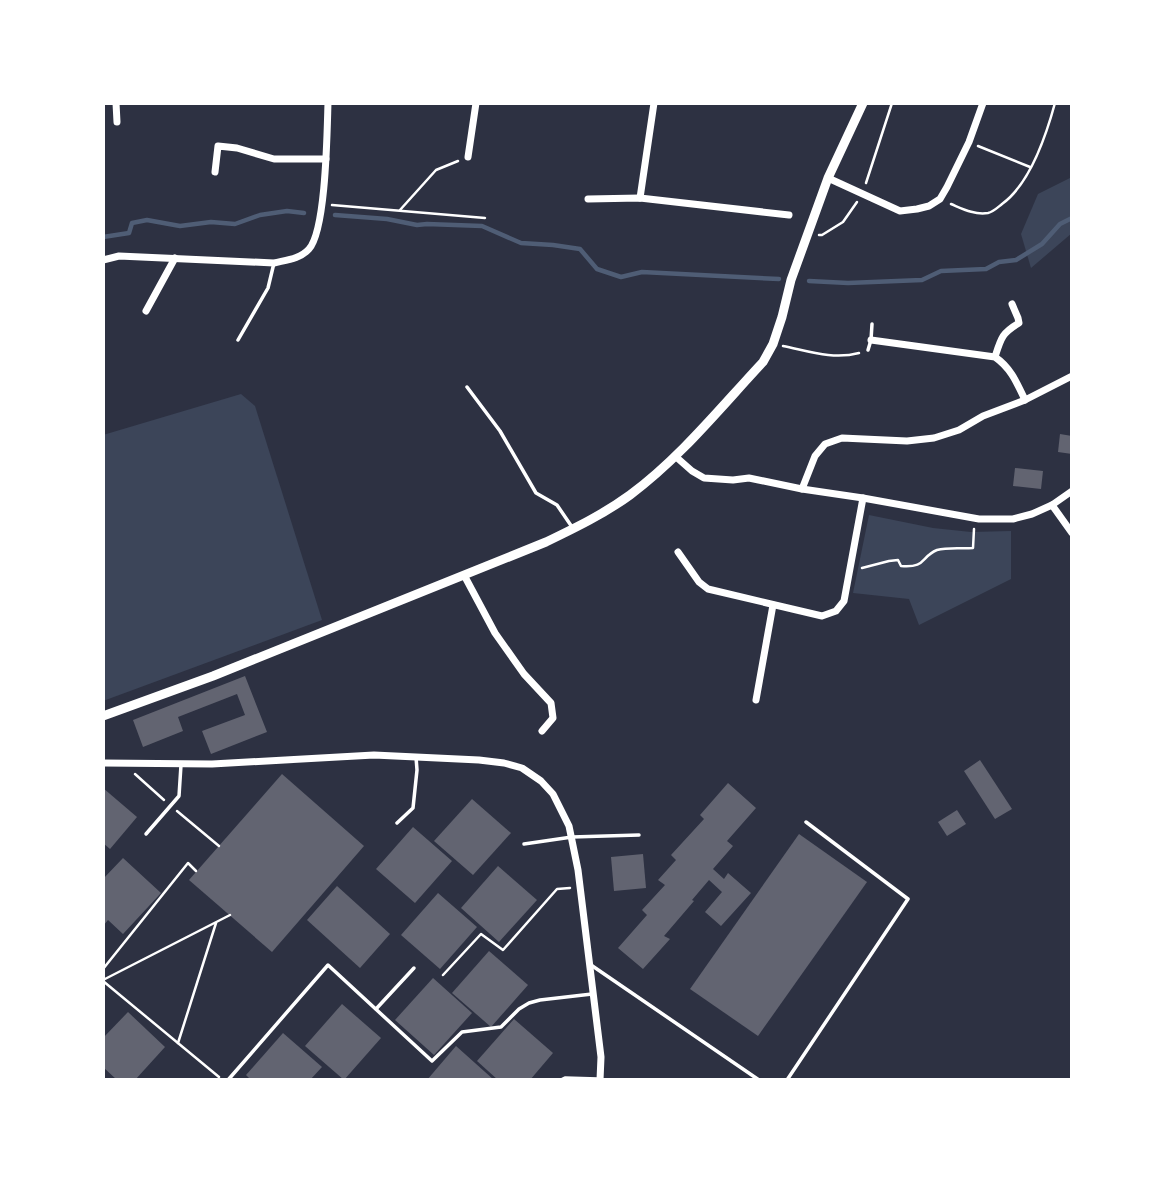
<svg xmlns="http://www.w3.org/2000/svg" width="1175" height="1183" font-family="Mulish,sans-serif">
	<style>
		.green { fill: #3c4559 }
		.lines { fill: none; stroke-linecap: round; stroke-linejoin: round }
		.stream { stroke: #4f5d75; stroke-width: 4.5 }
		.building { fill: #626471 }
		.path { stroke: #fff; stroke-width: 2.5 }
		.service { stroke: #fff; stroke-width: 3.5 }
		.minor { stroke: #fff; stroke-width: 7 }
		.tertiary { stroke: #fff; stroke-width: 9 }
	</style>
	<rect width="100%" height="100%" fill="#2d3142"/>
	<!-- green -->
	<g class="green">
		<path d="M1072,177V233L1031,268L1021,234L1038,194Z"/>
		<path d="M241,394L255,406L322,620L103,701V435Z"/>
		<path d="M869,515L933,528L971,532L1011,531V579L919,625L909,599L853,593Z"/>
	</g>
	<g class="lines">
		<!-- stream -->
		<g class="stream">
			<path d="M335,215L387,219L417,225L427,224L482,226L521,243L553,245L580,249L597,269L621,277L642,272L779,279"/>
			<path d="M103,237L129,233L132,223L147,220L180,226L211,222L235,224L260,215L287,211L304,213"/>
			<path d="M809,281L848,283L922,280L941,271L986,269L999,262L1016,260L1042,244L1060,224L1072,218"/>
		</g>
	</g>
	<!-- building -->
	<g class="building">
		<path d="M1060,434L1072,436V454L1058,452Z"/>
		<path d="M1015,468L1043,471L1041,489L1013,486Z"/>
		<path d="M245,676L267,732L211,754L202,731L245,715L237,694L178,717L183,731L143,747L133,720Z"/>
		<path d="M980,760L1012,809L995,819L964,771Z"/>
		<path d="M282,774L364,846L272,952L189,880Z"/>
		<path d="M728,783L756,808L727,841L733,846L713,869L724,879L728,873L751,893L721,926L705,912L722,892L709,880L692,900L694,901L664,936L670,939L643,969L618,948L647,915L642,910L665,885L658,880L676,860L671,855L704,819L700,815Z"/>
		<path d="M103,788L137,817L110,849L103,843Z"/>
		<path d="M472,799L511,833L473,875L434,841Z"/>
		<path d="M957,810L966,824L947,836L938,822Z"/>
		<path d="M413,827L452,861L415,903L376,869Z"/>
		<path d="M799,834L867,882L758,1036L690,989Z"/>
		<path d="M643,854L646,888L614,891L611,857Z"/>
		<path d="M123,858L161,893L123,934L108,920L103,926V879Z"/>
		<path d="M498,866L537,900L499,942L461,908Z"/>
		<path d="M337,886L390,934L360,968L307,920Z"/>
		<path d="M438,893L477,927L440,969L401,935Z"/>
		<path d="M489,951L528,985L491,1027L452,993Z"/>
		<path d="M433,978L472,1013L434,1055L395,1020Z"/>
		<path d="M342,1004L381,1038L344,1080L305,1046Z"/>
		<path d="M128,1012L165,1047L135,1080H117L103,1067V1038Z"/>
		<path d="M514,1019L553,1053L530,1080H498L477,1061Z"/>
		<path d="M283,1033L322,1067L310,1080H251L246,1075Z"/>
		<path d="M456,1046L494,1080H427Z"/>
	</g>
	<g class="lines">
		<!-- path -->
		<g class="path">
			<path d="M978,146L1030,167"/>
			<path d="M866,183L892,103"/>
			<path d="M951,204C963,209 974,215 988,213C993,212 997,208 1002,204C1030,184 1046,136 1055,103"/>
			<path d="M332,205L485,218"/>
			<path d="M400,210L436,170L458,161"/>
			<path d="M819,235H822L843,222L857,202"/>
			<path d="M783,346C808,351 833,360 859,353"/>
			<path d="M862,568L889,561L898,560L901,566C927,568 920,557 937,550C948,547 962,549 973,548L974,529"/>
			<path d="M135,774L164,800"/>
			<path d="M177,811L219,846"/>
			<path d="M103,969L188,863L196,871"/>
			<path d="M443,975L481,934L503,950L557,889L570,888"/>
			<path d="M103,980L230,915"/>
			<path d="M103,981L219,1077"/>
			<path d="M178,1043L216,923"/>
		</g>
		<!-- service -->
		<g class="service">
			<path d="M238,340L268,288L274,263"/>
			<path d="M868,350L871,340L872,324"/>
			<path d="M467,387L500,431L536,493L557,505L572,527"/>
			<path d="M397,823L413,808L417,770L416,757"/>
			<path d="M146,834L179,796L181,765"/>
			<path d="M524,844L572,837L639,835"/>
			<path d="M591,965L759,1080"/>
			<path d="M376,1009L414,968"/>
			<path d="M228,1080L328,965L432,1061L462,1032L501,1027L519,1009L529,1003L540,1000L592,994"/>
			<path d="M561,1080L565,1078L598,1079"/>
			<path d="M787,1080L908,899L806,822"/>
		</g>
		<!-- minor -->
		<g class="minor">
			<path d="M116,103L117,122"/>
			<path d="M468,157L476,103"/>
			<path d="M215,172L218,146L237,148L274,159H326"/>
			<path d="M828,178L900,211L917,209L929,206L940,199L947,187L969,142L983,103"/>
			<path d="M640,198L654,103"/>
			<path d="M588,199L640,198L789,215"/>
			<path d="M103,260L119,256L274,263C286,260 300,259 309,249C326,230 327,133 328,103"/>
			<path d="M146,311L175,258"/>
			<path d="M871,340L995,357C1011,368 1017,383 1025,400"/>
			<path d="M995,357C1001,338 1002,333 1019,323L1018,318L1012,304"/>
			<path d="M675,456L692,471L704,478L733,480L749,478L802,489L863,498L979,519H1013L1032,514L1052,505L1072,491"/>
			<path d="M802,489L815,456L825,444L842,438L907,441L934,438L959,430L983,416L1025,400L1072,376"/>
			<path d="M1052,505L1072,533"/>
			<path d="M678,552L699,582L708,589L822,616L836,611L844,601L863,498"/>
			<path d="M464,575L495,633L524,674L551,703L553,718L542,731"/>
			<path d="M756,700L773,605"/>
			<path d="M103,763L212,764L374,755L479,760L504,763L522,768L541,781L553,794L569,826L578,870L601,1057L600,1080"/>
		</g>
		<!-- tertiary -->
		<path class="tertiary" d="M103,716L213,676L546,542C575,528 604,514 630,495C680,458 720,408 763,362L773,344L782,317L791,280L828,178L863,103"/>
	</g>
	<!-- border -->
	<rect width="1175" height="1183" fill="none" stroke="#ffffff" stroke-width="210"/>
</svg>
